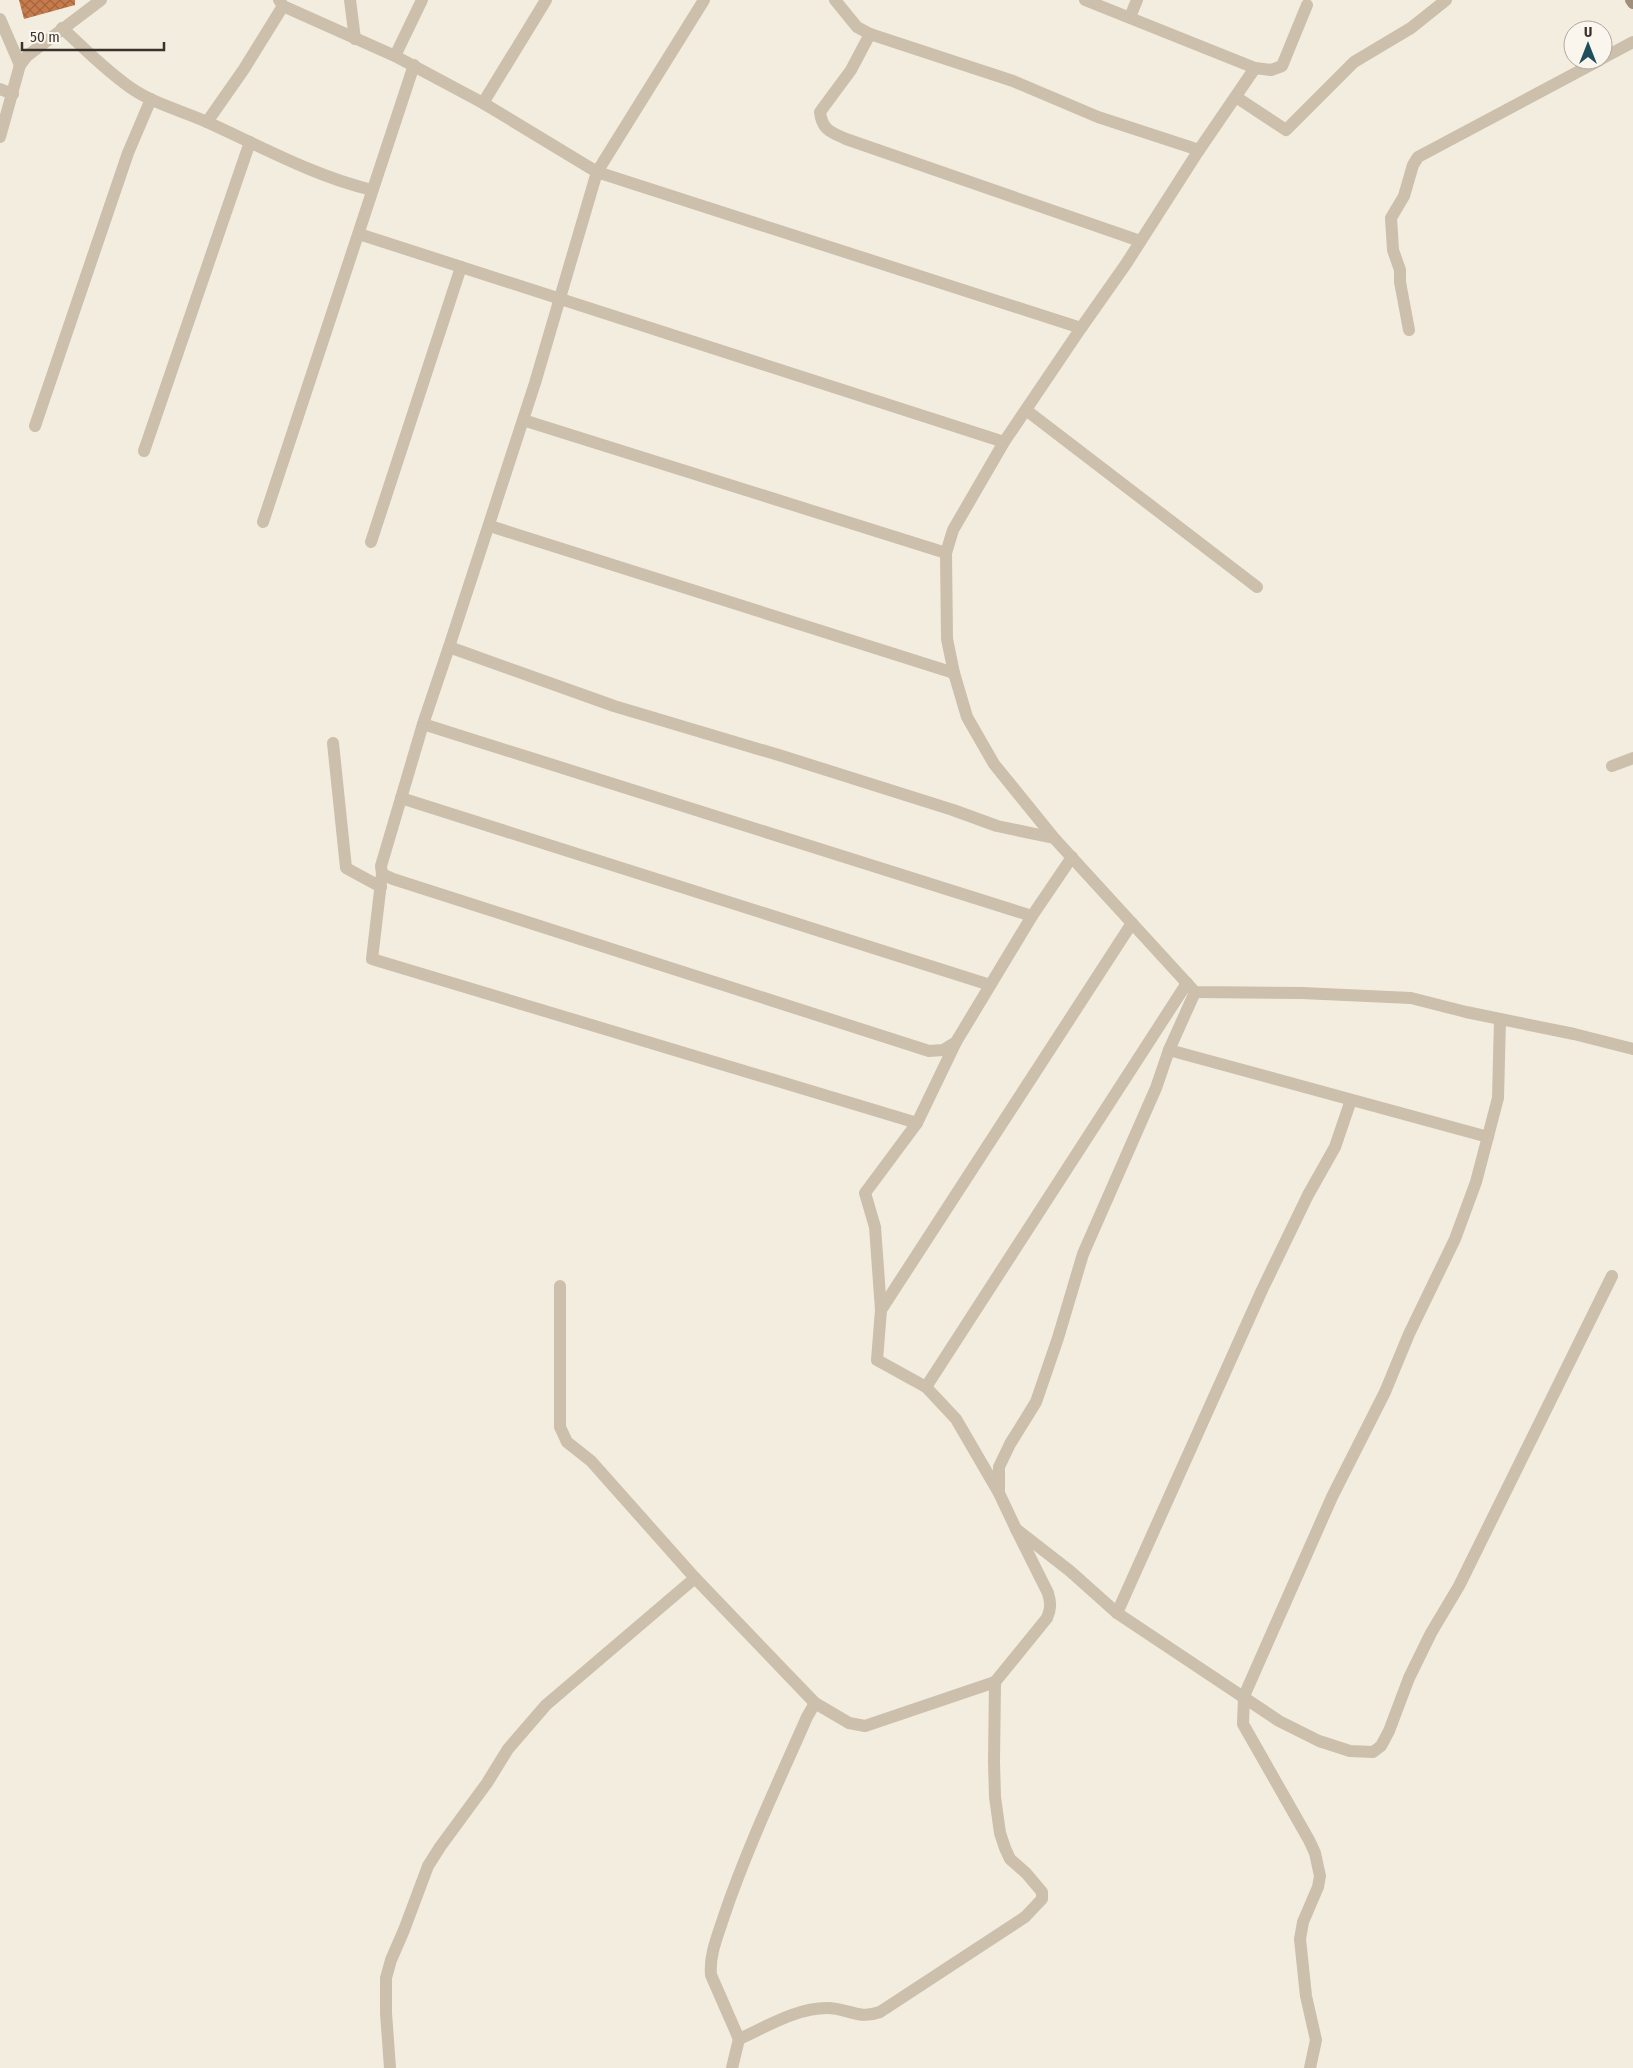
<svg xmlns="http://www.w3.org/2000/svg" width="1633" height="2068" font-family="'Fira Sans Condensed',sans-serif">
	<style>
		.building { fill: url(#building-cross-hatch) }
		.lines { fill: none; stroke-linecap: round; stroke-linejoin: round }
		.street { stroke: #ccbfab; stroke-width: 12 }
		.secondary { stroke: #a08f7c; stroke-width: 12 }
	</style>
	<defs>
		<pattern id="building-cross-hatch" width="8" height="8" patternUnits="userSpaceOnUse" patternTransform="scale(1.25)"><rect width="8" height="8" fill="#c77b4b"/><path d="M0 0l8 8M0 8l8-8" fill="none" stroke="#a3653f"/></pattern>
	</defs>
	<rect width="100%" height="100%" fill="#f3ede0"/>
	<!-- building -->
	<path class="building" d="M19,0H75V5L24,19Z"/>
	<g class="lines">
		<!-- street -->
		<g class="street">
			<path d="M279,0L283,6L395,56"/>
			<path d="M350,0L355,39"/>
			<path d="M422,0L395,56L483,103L597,172L1081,328L1004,442L953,530L946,553L947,639L954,673L967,717L994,764L1054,838L1195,992L1302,993L1411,998L1466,1012L1574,1034L1633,1049"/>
			<path d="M704,0L597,172L535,383L449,647L614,706L782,756L953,810L997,826L1054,838"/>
			<path d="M835,0L857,27L870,34L1013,81L1098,117L1199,150L1126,264L1081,328"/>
			<path d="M1085,0L1255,68L1271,70L1282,66L1307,5"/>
			<path d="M1130,17L1137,0"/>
			<path d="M0,19L20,65"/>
			<path d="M62,28C85,49 106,71 131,88C154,104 183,111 207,122C262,147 314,176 372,190"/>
			<path d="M870,34L851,70L820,112C822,130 831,132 846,139L1140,241"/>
			<path d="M1603,58L1633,42"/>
			<path d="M0,89L13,94"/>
			<path d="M1236,97L1286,130L1354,62L1411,28L1446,0"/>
			<path d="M483,103L546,0"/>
			<path d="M207,122L244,69L283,6"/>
			<path d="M0,137L20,65L27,56L101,0"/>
			<path d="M1199,150L1255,68"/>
			<path d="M359,234L1004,442"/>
			<path d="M1409,330L1400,282V270L1393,250L1391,218L1404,196L1413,165L1418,157L1600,60"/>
			<path d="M1026,410L1257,587"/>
			<path d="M523,420L946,553"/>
			<path d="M35,426L128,153L151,99"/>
			<path d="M144,451L250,142"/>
			<path d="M263,522L414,65"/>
			<path d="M490,526L954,673"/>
			<path d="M371,542L461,267"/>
			<path d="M449,647L423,724L381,866L382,874L393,879L929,1051L943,1050L956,1042L1032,916L1072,857"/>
			<path d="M423,724L1032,916"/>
			<path d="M333,743L346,868L381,887"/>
			<path d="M1612,766L1633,758"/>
			<path d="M401,798L990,985"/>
			<path d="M382,874L372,959L917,1123L956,1042"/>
			<path d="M1195,992L1169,1050L1156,1088L1083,1254L1058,1338L1036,1402L1010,1444L999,1467V1493L1016,1529L1070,1571L1117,1613L1279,1721L1319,1741L1350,1751L1373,1752L1381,1746L1389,1731L1409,1678L1431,1633L1459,1586L1612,1276"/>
			<path d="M1169,1050L1488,1137"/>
			<path d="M917,1123L865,1193L875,1227L881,1310L877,1360L926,1387L956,1419L999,1493"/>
			<path d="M560,1286V1427L567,1442L591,1461L695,1578L815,1703L807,1717C778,1783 747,1848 724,1916C718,1935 709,1955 711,1975L739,2039C766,2027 796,2008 827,2008C848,2008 858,2020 880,2012L1025,1917L1042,1899V1892L1026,1873L1010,1859L1005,1848L1000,1833L995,1797L994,1762L995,1682L1047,1618C1051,1609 1051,1603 1048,1593L1016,1529"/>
			<path d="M881,1310L1132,923"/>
			<path d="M926,1387L1187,983"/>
			<path d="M1117,1613L1262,1290L1308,1195L1335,1147L1351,1100"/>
			<path d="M815,1703L849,1723L865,1726L995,1682"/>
			<path d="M390,2068L386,2013V1978L391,1960L404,1930L428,1866L440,1847L487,1783L508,1749L546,1705L695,1578"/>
			<path d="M732,2068L739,2039"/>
			<path d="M1310,2068L1316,2040L1306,1996L1300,1939L1303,1922L1318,1887L1320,1876L1315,1853L1309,1840L1243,1724L1244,1696L1332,1497L1385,1392L1409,1334L1455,1239L1476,1182L1498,1098L1500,1019"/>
		</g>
		<!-- secondary -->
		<path class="secondary" d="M1631,0L1633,3"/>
	</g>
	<!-- north arrow -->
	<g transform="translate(1588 45)"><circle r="24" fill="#fbf6ed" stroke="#aea89f"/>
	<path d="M0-4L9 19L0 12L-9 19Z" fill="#1f4f5c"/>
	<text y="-8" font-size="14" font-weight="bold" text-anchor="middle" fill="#3a322a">U</text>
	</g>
	<!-- scale -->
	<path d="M22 42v8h142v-8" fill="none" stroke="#3a322a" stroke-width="2.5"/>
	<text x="30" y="42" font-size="15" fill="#3a322a" stroke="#fbf6ed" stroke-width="4" paint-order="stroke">50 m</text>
</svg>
